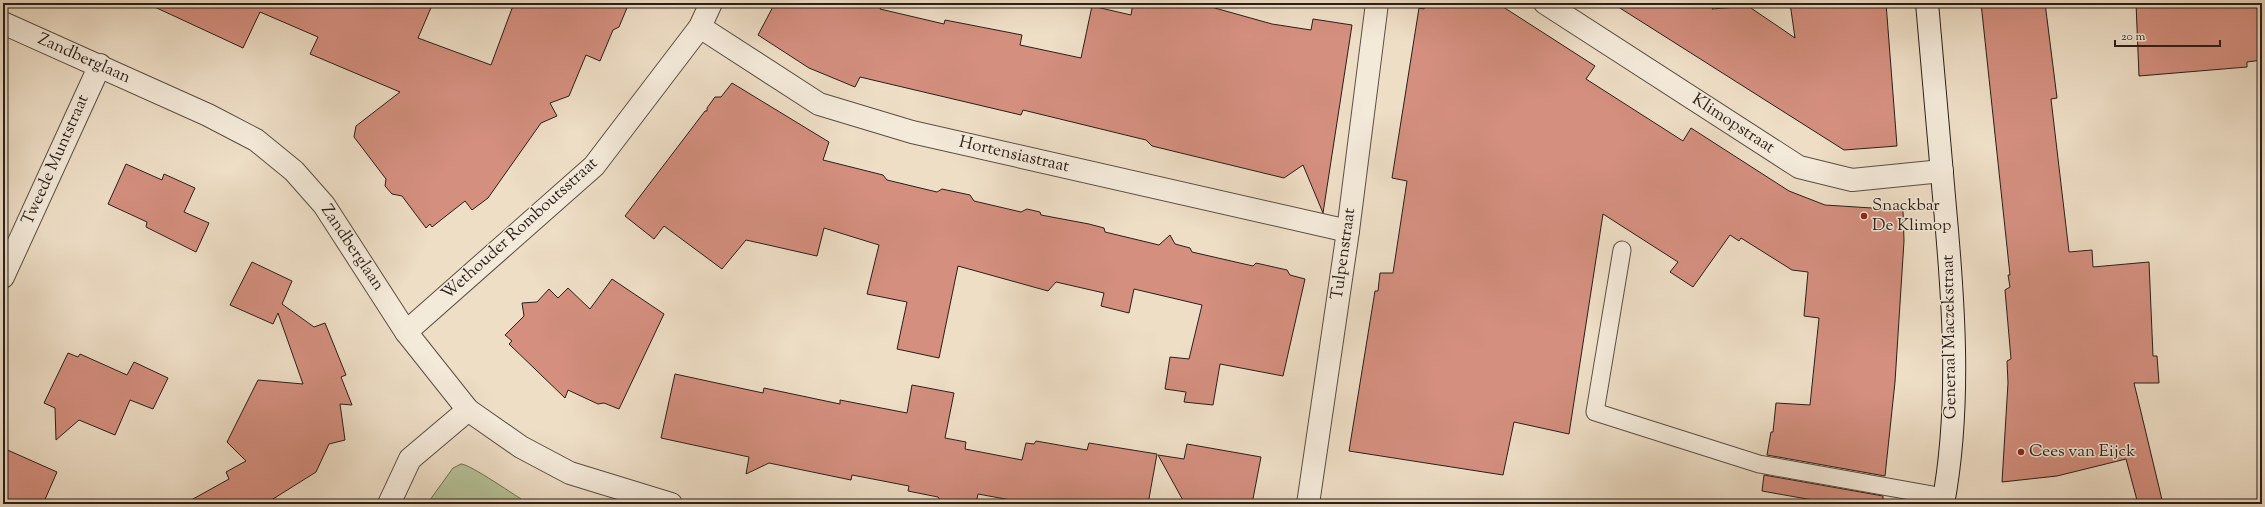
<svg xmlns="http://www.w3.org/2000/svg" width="2265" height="507" font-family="'Sorts Mill Goudy',serif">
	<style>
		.green { fill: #b5c298; stroke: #6f7058 }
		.building { fill: #d48f7f; stroke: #291e19 }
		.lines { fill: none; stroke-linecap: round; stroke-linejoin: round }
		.lane-casing { stroke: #5a4e44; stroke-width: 19 }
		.street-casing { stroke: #5a4e44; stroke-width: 24 }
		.secondary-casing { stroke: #291e19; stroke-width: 24 }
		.lane { stroke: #f4eada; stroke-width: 17 }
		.street { stroke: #f4eada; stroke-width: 22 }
		.secondary { stroke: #f4eada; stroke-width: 22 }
		.poi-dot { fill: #8f2418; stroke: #f4eada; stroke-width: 1.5 }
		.labels { text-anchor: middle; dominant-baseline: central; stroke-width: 3; stroke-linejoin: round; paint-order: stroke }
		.street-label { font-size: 17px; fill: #291e19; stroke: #f4eada }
		.poi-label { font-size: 17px; fill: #291e19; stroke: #f4eada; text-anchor: start }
	</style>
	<rect width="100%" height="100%" fill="#eedec6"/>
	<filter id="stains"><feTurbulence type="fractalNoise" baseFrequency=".005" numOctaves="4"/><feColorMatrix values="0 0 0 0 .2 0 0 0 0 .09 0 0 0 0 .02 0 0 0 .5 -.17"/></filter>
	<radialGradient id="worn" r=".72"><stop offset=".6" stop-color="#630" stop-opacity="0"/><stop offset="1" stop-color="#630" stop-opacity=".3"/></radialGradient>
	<!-- green -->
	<path class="green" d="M461,464C470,464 517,497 529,504H427L453,468Z"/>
	<!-- building -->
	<g class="building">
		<path d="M146,3H433L418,38L491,65L514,3H629L619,27L613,30L600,61L586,55L569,96L550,103L557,116L541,123L488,198L472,210L465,201L432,227L430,224L426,228L402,196L392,194L385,186L386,179L354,137L356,126L400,92L310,54L318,37L260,12L243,48Z"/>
		<path d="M775,3H883L880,9L944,24L945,20L1022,35L1020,45L1081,58L1092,6L1131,15L1133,3H1197L1272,24L1311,30L1313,19L1352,25L1323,213L1303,165L1284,178L1152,146L1146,140L1023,110L1021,115L860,77L855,87L809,68L758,35Z"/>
		<path d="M1425,3H1497L1595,66L1586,79L1683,141L1691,128L1789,191L1825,205L1903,210L1904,241L1895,382L1885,476L1767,455L1771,432H1773L1776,403L1810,405L1819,318L1804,316L1808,272L1792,270L1741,238L1739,241L1730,235L1693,287L1670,272L1678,262L1603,214L1569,434L1514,422L1503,475L1349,451L1375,291H1378L1380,273H1393L1407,181L1392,178L1419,8L1424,9Z"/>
		<path d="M1612,3H1716L1712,9L1748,6L1795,38L1790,3H1886L1897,146L1844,150Z"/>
		<path d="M1981,3H2045L2057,98L2051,99L2069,252L2092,250L2093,267L2149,262L2153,356H2157L2159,383H2134L2163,504H2138L2126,459L2057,476L2002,482L2008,383L2007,361L2011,359L2005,290L2010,287L2008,275H2010Z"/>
		<path d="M2136,3H2262V60L2247,62V67L2139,76Z"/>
		<path d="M732,83L829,142L823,160L883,175L887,180L937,192L942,189L970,195L974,201L1021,212L1027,209L1040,212L1041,215L1089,224L1104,228L1105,232L1159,245L1170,235L1175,244L1190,248L1192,252L1253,266L1256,263L1287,270L1290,275L1305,279L1283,376L1220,364L1213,405L1184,402L1186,392L1165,389L1170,357L1189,359L1202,305L1134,289L1129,313L1101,306L1104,293L1056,282L1048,291L958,266L939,358L897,349L907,302L867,294L879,245L824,228L817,256L746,240L722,269L664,226L654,239L625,216L705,111H707V108L715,97H721Z"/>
		<path d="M126,164L162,180L164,174L195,188L184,212L209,223L196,252L146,227L147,222L108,204Z"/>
		<path d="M252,262L292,281L282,304L314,327L325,323L346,375L341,377L352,405L340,404L345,440L329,444L316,472L265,504H184L229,479L226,472L246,461L227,442L258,380L303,384L278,313L273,324L230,305Z"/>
		<path d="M612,279L664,314L619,409L604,403L598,404L568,390L565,398L509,344L512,341L505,335L524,316L522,303L537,302L549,289L558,298L568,288L590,309Z"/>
		<path d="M68,353L78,357L80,354L127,375L134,362L168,378L153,409L130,400L115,435L79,420L56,440L55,408L44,403Z"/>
		<path d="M675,374L763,393L764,388L840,404V400L907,413L912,385L954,393L945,438L966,442L965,449L1022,460L1026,443L1034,444L1036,441L1087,450L1089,443L1157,454L1148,504H1032L978,494L976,504L957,501L953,504H943L938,497L908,491L909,486L852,475L851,480L769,463L746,474L749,457L661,438Z"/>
		<path d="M1187,444L1261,457L1252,504H1185L1158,455L1184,459Z"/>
		<path d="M3,448L57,472L43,504H3Z"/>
		<path d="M1764,475L1883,496V504H1835L1762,491Z"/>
	</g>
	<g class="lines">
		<!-- lane casing -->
		<g class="lane-casing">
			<path id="lane" d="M1622,250L1595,412L1759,464L1944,497"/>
		</g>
		<!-- street casing -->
		<g class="street-casing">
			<g id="street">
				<path d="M1545,3L1799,167L1852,180L1942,171"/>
				<path d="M3,23L208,115L256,140L294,171L324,205L406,332L468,410L521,447L570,473L671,504"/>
				<path d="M700,27L819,104L912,132L1348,231"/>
				<path d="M3,277L100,65"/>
				<path d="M406,332L594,166L700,27L711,3"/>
				<path d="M389,504L410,459L468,410"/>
				<path d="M1308,504L1348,231L1377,3"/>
			</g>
		</g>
		<!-- secondary casing -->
		<g class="secondary-casing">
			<path id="secondary" d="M1927,3C1933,71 1939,140 1945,208C1954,306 1961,407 1943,504"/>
		</g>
		<!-- lane -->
		<use href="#lane" class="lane"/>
		<!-- street -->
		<use href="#street" class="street"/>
		<!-- secondary -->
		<use href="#secondary" class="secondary"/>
	</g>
	<!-- markers -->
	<g class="poi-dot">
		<circle cx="1864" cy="216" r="4"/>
		<circle cx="2021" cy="452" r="4"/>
	</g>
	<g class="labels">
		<!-- street labels -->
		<g class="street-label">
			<text transform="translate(84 59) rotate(24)">Zandberglaan</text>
			<text transform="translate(1733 124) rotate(33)">Klimopstraat</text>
			<text transform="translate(1014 155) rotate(13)">Hortensiastraat</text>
			<text transform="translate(56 160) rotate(-66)">Tweede Muntstraat</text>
			<text transform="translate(520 229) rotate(-42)">Wethouder Romboutsstraat</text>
			<text transform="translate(352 248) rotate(56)">Zandberglaan</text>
			<text transform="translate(1344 254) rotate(-82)">Tulpenstraat</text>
			<text transform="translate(1950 337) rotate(-91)">Generaal Maczekstraat</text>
		</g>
		<!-- poi labels -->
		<g class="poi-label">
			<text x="1872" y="206">Snackbar<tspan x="1872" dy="20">De Klimop</tspan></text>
			<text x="2029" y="452">Cees van Eijck</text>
		</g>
	</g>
	<!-- margin -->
	<rect width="2265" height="507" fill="none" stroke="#eedec6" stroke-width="16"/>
	<rect x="4" y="4" width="2257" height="499" fill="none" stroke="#291e19" stroke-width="2"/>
	<rect x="8" y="8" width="2249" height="491" fill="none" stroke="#291e19"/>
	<!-- scale -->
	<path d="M2115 40v6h105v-6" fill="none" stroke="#291e19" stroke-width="2"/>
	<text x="2121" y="40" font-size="12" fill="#291e19" stroke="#f4eada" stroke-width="3" paint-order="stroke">20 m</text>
	<rect width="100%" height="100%" filter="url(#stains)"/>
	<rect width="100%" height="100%" fill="url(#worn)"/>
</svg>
